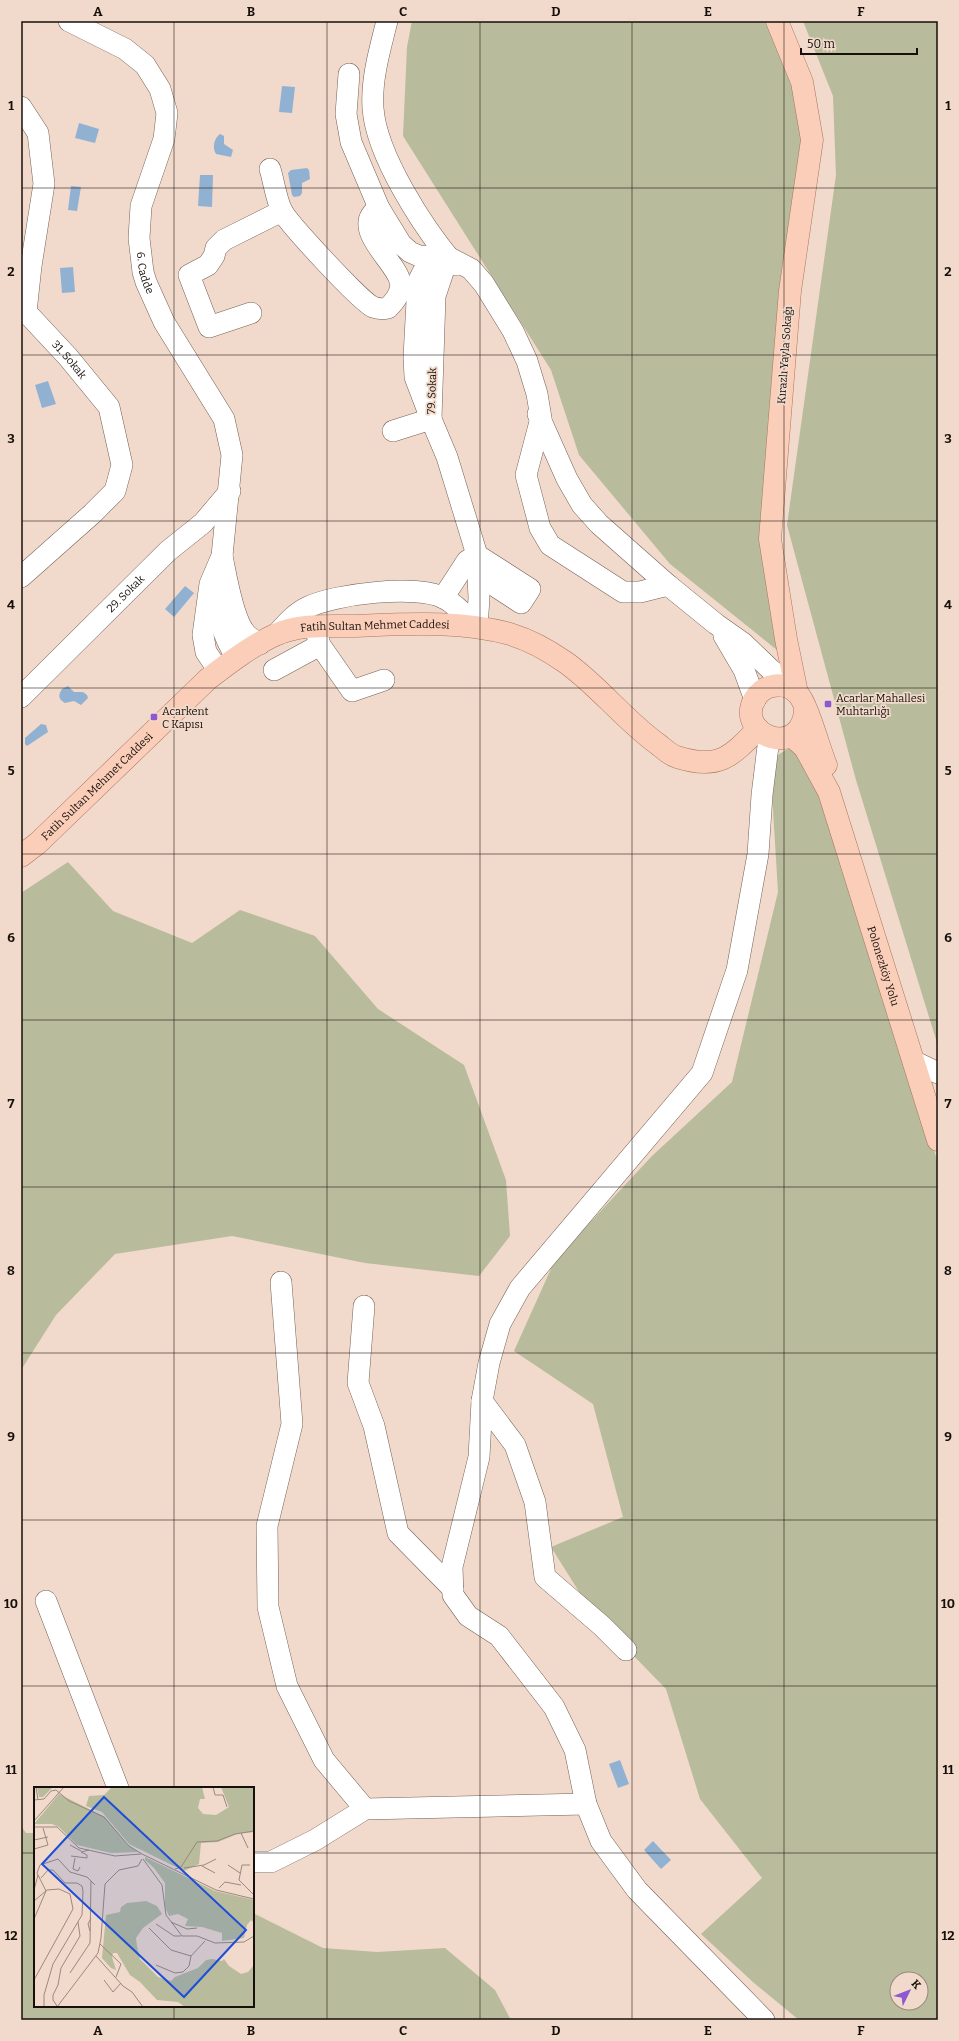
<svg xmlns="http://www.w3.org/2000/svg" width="959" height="2041" font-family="Bitter,serif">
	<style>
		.green { fill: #b8bb9c; fill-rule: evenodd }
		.water { fill: #91b1d3 }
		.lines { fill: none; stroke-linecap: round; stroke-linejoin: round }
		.minor-casing { stroke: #756154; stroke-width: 22 }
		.major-casing { stroke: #a9765e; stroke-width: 23 }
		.minor { stroke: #fff; stroke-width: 21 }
		.major { stroke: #faceb9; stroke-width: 22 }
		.grid { fill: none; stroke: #170f0a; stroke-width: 1; stroke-opacity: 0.55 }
		.poi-dot { fill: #8d58d0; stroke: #f1dacb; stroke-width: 1.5 }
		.labels { text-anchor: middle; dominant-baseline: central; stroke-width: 3.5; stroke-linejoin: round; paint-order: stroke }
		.street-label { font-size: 11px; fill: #170f0a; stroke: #f1dacb }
		.poi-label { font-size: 11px; fill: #170f0a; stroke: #f1dacb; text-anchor: start }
		.inset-road { fill: none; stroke: #9a897e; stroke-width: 1 }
		.view { fill: #1d4ed8; fill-opacity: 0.15; stroke: #1d4ed8; stroke-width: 2 }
		.inset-edge { fill: none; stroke: #170f0a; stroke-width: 2 }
		.neatline { fill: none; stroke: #170f0a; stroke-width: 1.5 }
		.grid-label { font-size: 13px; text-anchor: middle; font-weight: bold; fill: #170f0a }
	</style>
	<rect width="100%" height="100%" fill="#f1dacb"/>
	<!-- green -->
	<g class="green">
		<path d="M412,21H778L818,143L768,521L787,658L670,564L579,455L551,370L403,136L407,47Z"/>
		<path d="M803,21H938V1046L856,780L787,525L836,175L833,96Z"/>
		<path d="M800,741L908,1056L938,1164V2020H799L754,1983L701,1934L762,1878L700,1799L666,1689L593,1614L551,1547L623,1517L593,1404L514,1351L555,1260L652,1156L732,1082L778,892L770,760ZM897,1979H921V2003H897Z"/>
		<path d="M68,862L113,911L192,943L240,910L315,936L378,1009L464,1065L506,1180L510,1236L479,1276L365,1263L232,1236L115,1254L56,1315L21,1370V893Z"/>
		<path d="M21,1826L26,1833H35V2006H253V1913L323,1948L377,1952L445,1948L495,1990L511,2020H21Z"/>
	</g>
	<!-- water -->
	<g class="water">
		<path d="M282,86L295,87L292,113L279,112Z"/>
		<path d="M79,123L99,129L95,143L75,138Z"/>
		<path d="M220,134L224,136V144L233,150L231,157L216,154C212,148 214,138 220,134Z"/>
		<path d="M307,168L309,170L310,179L302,183V193L300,196L294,197L292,195L288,173L291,170Z"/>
		<path d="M200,175H213L212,207L198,206Z"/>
		<path d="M71,186L81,187L77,211L68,210Z"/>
		<path d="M73,267L75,292L62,293L60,268Z"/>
		<path d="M48,381L56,404L42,408L35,385Z"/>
		<path d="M185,586L194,593L174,617L165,609Z"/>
		<path d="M68,686L74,692H83L87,695L88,698L81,705L74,701L65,703C58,699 58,695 62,689Z"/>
		<path d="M41,724L46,725L48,732L27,746L25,744V738Z"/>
		<path d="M620,1760L629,1784L618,1788L609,1764Z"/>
		<path d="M653,1841L671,1860L661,1869L644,1850Z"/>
	</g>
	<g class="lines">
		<!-- minor casing -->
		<g class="minor-casing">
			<g id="minor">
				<path id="s1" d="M69,21L125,49L145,65L160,89L167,113L164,139L141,206L139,238L143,272L146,282L164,322L224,419L232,455L222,556L210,584L203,635L206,652L219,671"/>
				<path d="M387,21C380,49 371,79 373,108C376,155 424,229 455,265"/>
				<path d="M349,74L346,114L351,142L379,208"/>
				<path id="s2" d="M21,107L38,133L44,184L31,266L26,312L68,357L109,407L122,465L115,491L92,514L21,577"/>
				<path d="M270,169C274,182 276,199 282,211C289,224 361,302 373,307C378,309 383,309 388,308C395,301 403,291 400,281C395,260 349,228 379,208L401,244L410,252L419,256L448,257L471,269L484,284L513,331L527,361L537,394L541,418L526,475L540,528L550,545L623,592H640L668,585"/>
				<path d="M448,257L435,296L431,419L415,377L414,357L418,282L423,272Z"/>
				<path d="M251,313L209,327L189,275L208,265L214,256L216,248L224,240L282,211"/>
				<path d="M538,414L567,479L582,505L599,524L668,585L716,624L743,643L770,669L797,692"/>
				<path d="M393,431L431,419L447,457L477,555L479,598L477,627"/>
				<path d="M221,561L222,556C226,575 233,622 247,635C251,639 256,641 260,644"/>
				<path d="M216,591C216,615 224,637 236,657"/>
				<path d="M443,598L467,561L477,555L530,589L521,603L478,575"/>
				<path d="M276,635C286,624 295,613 308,607C335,594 417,584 444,598C457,605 467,617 477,627"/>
				<path d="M724,636L744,670L755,700"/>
				<path d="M320,645L352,691L384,680"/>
				<path d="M274,670L320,645L316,631"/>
				<path id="s3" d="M21,697L168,551L203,523L230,491"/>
				<path d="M913,1061L938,1073"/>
				<path d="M281,1282L292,1424L267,1526L268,1607L287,1686L324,1760L365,1809"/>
				<path d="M364,1306L358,1383L374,1426L398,1533L453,1589"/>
				<path d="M482,1401L515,1445L535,1502L545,1577L602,1626L626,1650"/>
				<path d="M46,1601L118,1788"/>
				<path d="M253,1862H271L315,1840L365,1809L586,1804"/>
				<path d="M764,2020L637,1890L601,1841L586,1804L575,1750L554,1707L499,1636L468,1616L453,1595L452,1567L479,1457L482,1401L489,1363L500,1324L520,1288L702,1073L737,970L758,854L762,795L769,738"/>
			</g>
		</g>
		<!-- major casing -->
		<g class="major-casing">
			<g id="major">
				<path d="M777,21L802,82L812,140L790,291L770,539L786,639L797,693"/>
				<path d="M805,710C802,759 736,737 754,700C758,693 765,687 773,686C782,684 792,687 798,694C807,703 820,751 826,765"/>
				<path id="s4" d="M792,736L805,748L829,792L938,1140"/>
				<path id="s5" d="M21,856L38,843L208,679C229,663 251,646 275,635C299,624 327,626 352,626C404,624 460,620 510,634C530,640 548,650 565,662C598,685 625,721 659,745C664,749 670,755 677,757C718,770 730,758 758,729"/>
			</g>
		</g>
		<!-- minor -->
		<use href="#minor" class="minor"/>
		<!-- major -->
		<use href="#major" class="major"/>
	</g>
	<!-- grid -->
	<path class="grid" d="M174,21V1788M327,21V2020M480,21V2020M632,21V2020M784,21V2020M21,188H938M21,355H938M21,521H938M21,688H938M21,854H938M21,1020H938M21,1187H938M21,1353H938M21,1520H938M21,1686H938M21,1853H35M253,1853H938M174,2006V2020"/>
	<!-- markers -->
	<g class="poi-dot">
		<rect x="824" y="700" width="8" height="8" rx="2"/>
		<rect x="150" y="713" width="8" height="8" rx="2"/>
	</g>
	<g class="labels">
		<!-- street labels -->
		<g class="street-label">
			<text stroke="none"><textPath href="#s1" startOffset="306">6. Cadde</textPath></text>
			<text transform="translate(785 355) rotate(-86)">Kırazlı Yayla Sokağı</text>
			<text stroke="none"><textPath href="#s2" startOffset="276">31. Sokak</textPath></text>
			<text transform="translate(432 391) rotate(-88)">79. Sokak</text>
			<text stroke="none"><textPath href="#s3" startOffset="147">29. Sokak</textPath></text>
			<text stroke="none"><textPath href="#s5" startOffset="439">Fatih Sultan Mehmet Caddesi</textPath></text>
			<text stroke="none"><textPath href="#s5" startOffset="103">Fatih Sultan Mehmet Caddesi</textPath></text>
			<text stroke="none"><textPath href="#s4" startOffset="250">Polonezköy Yolu</textPath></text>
		</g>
		<!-- poi labels -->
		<g class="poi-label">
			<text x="836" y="698">Acarlar Mahallesi<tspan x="836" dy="13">Muhtarlığı</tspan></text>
			<text x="162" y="711">Acarkent<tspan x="162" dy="13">C Kapısı</tspan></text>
		</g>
	</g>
	<!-- overview -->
	<g transform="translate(34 1787)">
		<rect width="220" height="220" fill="#f1dacb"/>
		<path d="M3,0H27L18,1L9,10H5ZM78,0H168L171,12H166L164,21L169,27L182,28L195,20L187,0H220V45L203,47L184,55L167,56L165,77L150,84L95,57L68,25L52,19L55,9L70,8ZM25,7L71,30L94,58L105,65L77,66L43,58L25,40L18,37H0ZM111,70L181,104L220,113V136L217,133L213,138L210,151L188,154V146L168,140L151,139L154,132L144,127L135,129L131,120V96L120,81L111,73ZM112,114L123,119L128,127L109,141L102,151L103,159L106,172L124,190L137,194L141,190L164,181L172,173L178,172L188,174L190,172L195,179L207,187L214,185L220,178V220H151L144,215L123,213L106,195L96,188L83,166H79L78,170L82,183L77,181L68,171L72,128L86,125L87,120L93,116Z" fill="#b8bb9c"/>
		<path class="inset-road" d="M2,0L4,13M179,0L181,8H189L193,20M0,13L10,12L17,4L22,3L35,14L70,30L95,59L108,67L182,103L220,112M0,34L30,0M0,40H23L45,61L81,69L107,67M207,46L214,61M0,53L14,50M36,58L47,64M0,62L14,58L9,41M37,69L53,71V68L47,65L55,63M41,71L39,82L44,84L46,80M109,72L128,98L132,128L148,149H163L181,156L210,155L220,149M194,78L206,86M216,78H208L205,93L220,108M168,79L181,86M150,81L170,78L182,72M141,82L147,80L163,55L183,54L201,47L220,44M7,91L14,83H19L31,96H43L48,99L49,104L48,128L19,177L10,208V220M185,101L191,95L207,98M0,103L4,88M0,114L13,103L25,102L36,107L39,122L0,193M0,132L12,104L3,86L6,78L24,72L36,85L53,90L61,98M137,135L153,142L163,141M122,137L140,149H147M115,141L137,163L157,169M56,144L54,137L57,131M66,157L87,177L82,190M62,169L89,199L98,205L109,220M122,178L141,186L149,185L155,179L157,169L171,154M36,186L56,156L57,94M70,193L79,205L87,196M23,219L19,213V208L24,198L27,181L46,149L44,135M23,220L64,166L67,151L71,97L85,83L104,79L108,72"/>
		<path class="view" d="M70,10L212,143L150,210L8,77Z"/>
		<rect width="220" height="220" class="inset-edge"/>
	</g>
	<!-- border -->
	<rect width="959" height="2041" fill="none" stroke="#f1dacb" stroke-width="44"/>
	<!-- north arrow -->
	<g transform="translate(909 1991) rotate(47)"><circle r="19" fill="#f1dacb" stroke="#9a897e"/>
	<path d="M0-3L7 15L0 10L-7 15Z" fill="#8d58d0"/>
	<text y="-6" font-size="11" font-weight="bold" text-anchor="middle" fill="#170f0a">K</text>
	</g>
	<!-- scale -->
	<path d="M801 48v6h116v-6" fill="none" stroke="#170f0a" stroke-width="2"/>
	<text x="807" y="48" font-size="12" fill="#170f0a" stroke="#f1dacb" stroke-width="3" paint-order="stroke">50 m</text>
	<rect x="22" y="22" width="915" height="1997" class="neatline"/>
	<g class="grid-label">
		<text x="98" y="16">A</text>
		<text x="251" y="16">B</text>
		<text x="403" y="16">C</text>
		<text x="556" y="16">D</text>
		<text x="708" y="16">E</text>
		<text x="861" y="16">F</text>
		<text x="11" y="110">1</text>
		<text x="948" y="110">1</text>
		<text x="11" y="276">2</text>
		<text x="948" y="276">2</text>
		<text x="11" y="443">3</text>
		<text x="948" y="443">3</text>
		<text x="11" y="609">4</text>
		<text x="948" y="609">4</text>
		<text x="11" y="775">5</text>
		<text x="948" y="775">5</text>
		<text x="11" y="942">6</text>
		<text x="948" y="942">6</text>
		<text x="11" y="1108">7</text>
		<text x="948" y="1108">7</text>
		<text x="11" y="1275">8</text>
		<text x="948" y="1275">8</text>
		<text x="11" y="1441">9</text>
		<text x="948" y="1441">9</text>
		<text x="11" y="1608">10</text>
		<text x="948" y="1608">10</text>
		<text x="11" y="1774">11</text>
		<text x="948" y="1774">11</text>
		<text x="11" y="1940">12</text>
		<text x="948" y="1940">12</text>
		<text x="98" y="2035">A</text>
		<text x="251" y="2035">B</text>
		<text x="403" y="2035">C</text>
		<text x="556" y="2035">D</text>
		<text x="708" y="2035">E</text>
		<text x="861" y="2035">F</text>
	</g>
</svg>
